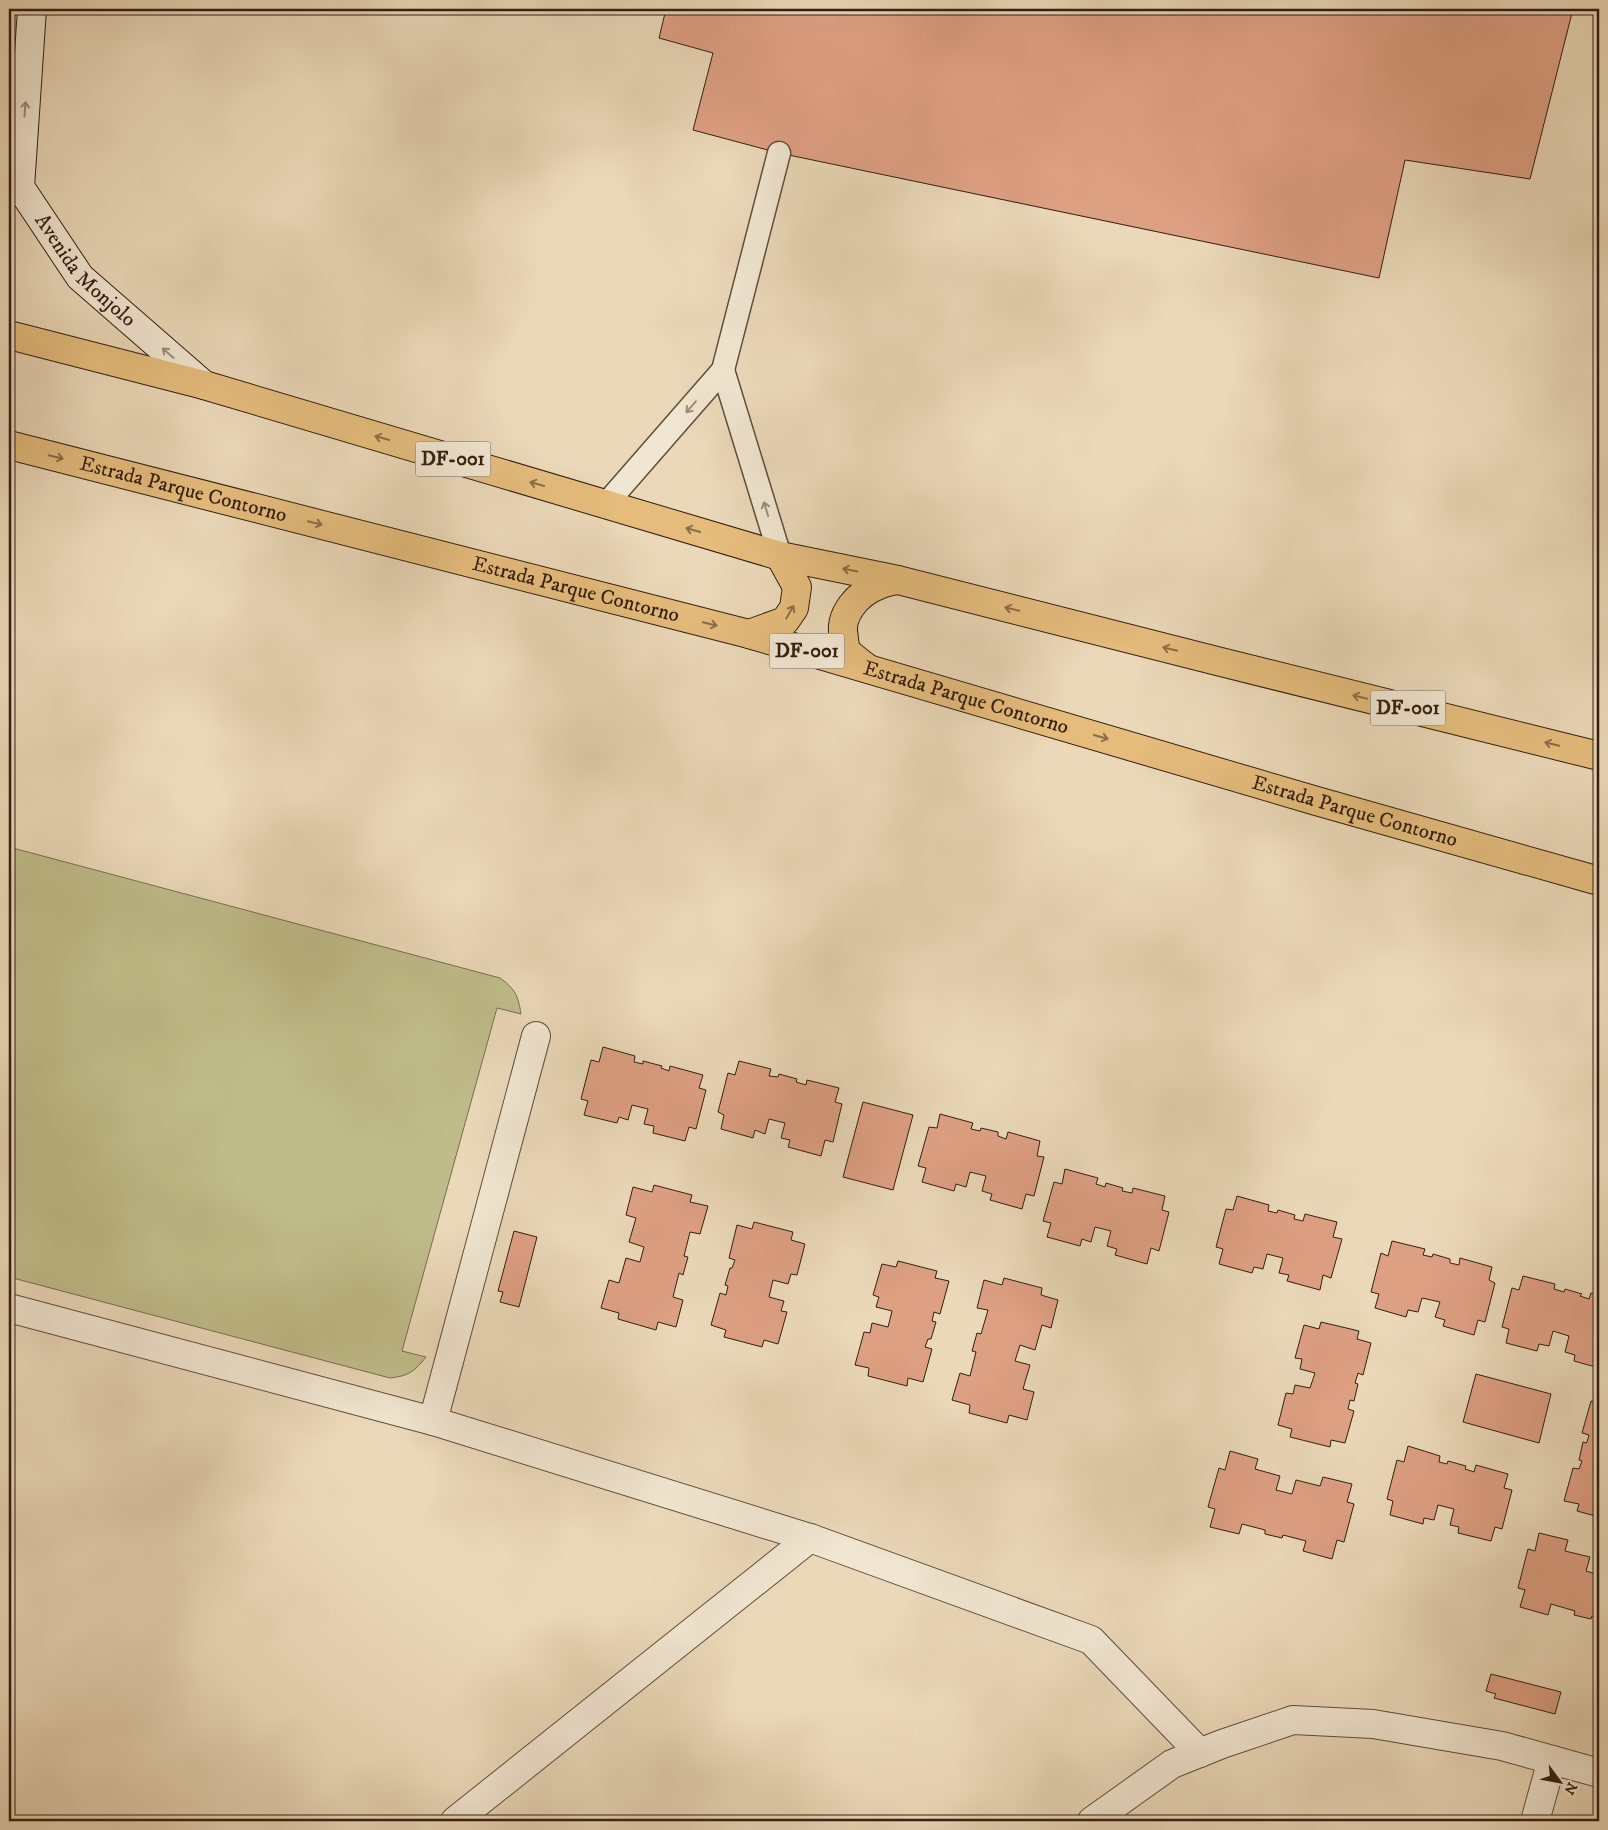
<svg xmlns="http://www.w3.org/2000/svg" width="1608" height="1830" font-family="'IM FELL DW Pica',serif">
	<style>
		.green { fill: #bfbc89; stroke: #786d4d }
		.building { fill: #dea083; stroke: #321e11 }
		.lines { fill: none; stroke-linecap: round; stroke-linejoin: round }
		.lane-casing { stroke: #604c3b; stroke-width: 25 }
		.street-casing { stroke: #604c3b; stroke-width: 30 }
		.secondary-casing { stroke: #321e11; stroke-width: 30 }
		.highway-casing { stroke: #321e11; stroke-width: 30 }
		.lane { stroke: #f1e6d1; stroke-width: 22 }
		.street { stroke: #f1e6d1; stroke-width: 28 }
		.secondary { stroke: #f1e6d1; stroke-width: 28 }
		.highway { stroke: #e5bc7c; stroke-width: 28 }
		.oneway { stroke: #9b8c7b }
		.oneway2 { stroke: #8c6d46 }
		.labels { text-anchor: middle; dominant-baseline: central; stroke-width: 4.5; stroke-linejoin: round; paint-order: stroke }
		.shield { fill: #f1e6d1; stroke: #6b5a4b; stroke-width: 1 }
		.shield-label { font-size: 20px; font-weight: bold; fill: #321e11 }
		.street-label { font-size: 21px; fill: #321e11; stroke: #f1e6d1 }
	</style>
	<rect width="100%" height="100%" fill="#ead8b8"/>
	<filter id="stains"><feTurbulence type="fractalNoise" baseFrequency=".004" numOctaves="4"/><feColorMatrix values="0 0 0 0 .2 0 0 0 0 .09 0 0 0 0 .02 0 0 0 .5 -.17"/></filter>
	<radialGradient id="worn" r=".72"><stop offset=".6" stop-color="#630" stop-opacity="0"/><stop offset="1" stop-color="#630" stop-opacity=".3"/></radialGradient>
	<!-- green -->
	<path class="green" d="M9,847L500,978C515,989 518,995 521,1014L497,1008L402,1351L426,1357C414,1372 408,1376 390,1378L9,1277Z"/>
	<!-- building -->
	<g class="building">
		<path d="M666,9H1573L1530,179L1405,160L1379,278L779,153L693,130L713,53L659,38Z"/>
		<path d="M603,1047L635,1056L634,1062L643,1064V1061L662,1066L661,1068L669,1071L670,1066L703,1075L699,1088L706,1090L696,1129L689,1127L685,1141L653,1133L654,1126L644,1124L648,1109L632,1105L628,1120L619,1117L617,1123L584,1115L588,1101L581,1099L591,1060L599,1062Z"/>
		<path d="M739,1061L771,1069L769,1076L778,1077L779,1074L797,1079L796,1082L806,1085L807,1080L839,1088L835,1102L842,1104L833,1142L825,1140L821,1156L788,1147L790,1140L781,1138L785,1123L769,1119L765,1134L755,1130L753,1138L721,1129L724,1115L718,1112L728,1073L735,1075Z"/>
		<path d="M863,1102L913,1115L893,1190L843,1177Z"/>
		<path d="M940,1114L973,1123L971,1129L980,1131L981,1128L998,1132V1136L1006,1139L1008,1132L1040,1141L1037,1156L1044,1157L1034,1196L1026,1194L1022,1209L990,1200L992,1194L982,1191L986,1176L970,1172L966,1187L956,1184L954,1191L922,1182L926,1168L918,1166L929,1127L937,1128Z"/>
		<path d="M1065,1169L1098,1178L1096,1184L1105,1187L1106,1183L1123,1188L1122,1191L1132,1193L1133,1188L1165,1196L1162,1210L1169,1212L1159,1251L1151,1248L1147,1264L1115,1255L1117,1249L1107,1246L1111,1231L1095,1227L1091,1242L1082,1239L1080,1246L1047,1237L1051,1223L1043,1221L1054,1182L1062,1184Z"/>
		<path d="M654,1185L692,1195L690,1202L708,1206L700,1234L690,1232L684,1256L688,1257L683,1275L679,1273L673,1297L683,1300L676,1327L658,1322L656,1330L618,1319L619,1313L601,1308L609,1280L619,1283L626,1258L640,1262L644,1247L629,1242L636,1218L626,1215L633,1187L652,1192Z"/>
		<path d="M1237,1196L1269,1205L1268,1211L1277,1213L1278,1210L1295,1215L1294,1219L1303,1221L1305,1214L1337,1222L1333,1237L1342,1239L1331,1278L1323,1275L1320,1290L1287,1281L1289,1275L1279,1273L1283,1258L1267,1254L1263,1269L1254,1267L1252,1273L1219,1264L1223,1249L1216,1247L1226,1209L1233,1210Z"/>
		<path d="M754,1222L793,1232L791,1240L805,1244L797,1275L791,1274L788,1284L773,1280L769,1297L784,1301L781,1311L787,1312L778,1344L764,1340L762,1347L724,1337L726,1330L711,1325L720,1293L726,1295L728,1286L725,1285L730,1268H732L735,1260L729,1258L737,1225L752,1229Z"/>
		<path d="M514,1231L537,1237L519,1307L500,1302L503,1292L498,1291Z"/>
		<path d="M1392,1241L1425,1249L1423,1255L1432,1257L1433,1254L1450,1259V1263L1459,1265L1460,1258L1492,1267L1489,1280L1495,1283L1485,1322L1478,1320L1474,1335L1443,1326L1445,1320L1435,1317L1440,1302L1422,1298L1418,1312L1408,1310L1406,1317L1375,1308L1379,1294L1371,1292L1381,1253L1388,1256Z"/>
		<path d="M898,1261L937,1271L935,1278L949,1281L940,1314L934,1312L932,1321L936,1322L931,1339H928L925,1347L932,1349L923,1382L908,1378L907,1386L868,1376L869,1368L855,1365L864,1332L870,1333L872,1323L888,1327L892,1311L876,1307L879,1297L873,1295L882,1264L896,1267Z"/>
		<path d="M1523,1276L1555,1284L1554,1289L1564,1292L1565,1289L1582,1294L1580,1296L1589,1299L1591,1293L1599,1295V1368L1574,1361L1575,1355L1565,1352L1569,1336L1553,1331L1549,1346L1539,1344L1537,1351L1506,1343L1509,1329L1502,1327L1512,1288L1519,1290Z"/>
		<path d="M1004,1278L1042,1288L1041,1295L1058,1300L1051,1328L1042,1325L1035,1350L1020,1345L1015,1361L1030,1365L1023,1389L1034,1392L1027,1420L1009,1415L1007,1423L969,1413L970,1405L952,1400L960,1373L970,1376L976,1352L972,1351L977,1333L981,1334L988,1310L977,1308L984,1280L1002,1285Z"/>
		<path d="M1321,1322L1359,1331L1357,1339L1371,1343L1363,1375L1358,1373L1355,1383L1358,1384L1354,1401L1350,1400L1348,1409L1354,1411L1345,1443L1331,1440L1330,1447L1290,1437L1292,1429L1278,1425L1286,1393L1293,1394L1295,1385L1310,1388L1315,1373L1300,1369L1302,1359L1295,1358L1304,1325L1319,1329Z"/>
		<path d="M1476,1374L1551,1394L1539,1443L1463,1422Z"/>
		<path d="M1591,1401L1599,1403V1517L1577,1511L1579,1504L1564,1501L1573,1468L1579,1469L1582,1461L1579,1460L1583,1442L1586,1443L1587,1442L1589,1435L1582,1433Z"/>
		<path d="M1408,1446L1440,1456L1439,1462L1447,1464L1448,1461L1466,1466L1465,1469L1474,1472L1476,1465L1508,1474L1504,1488L1512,1490L1502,1529L1495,1527L1491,1541L1458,1533L1459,1527L1450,1525L1454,1509L1438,1505L1434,1520L1424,1518L1423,1524L1390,1515L1393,1501L1387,1499L1397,1460L1404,1462Z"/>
		<path d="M1230,1451L1258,1459L1255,1469L1280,1476L1276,1490L1292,1494L1296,1480L1320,1486L1323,1477L1352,1484L1347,1502L1354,1504L1344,1542L1337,1540L1332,1559L1303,1551L1306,1541L1283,1535L1282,1538L1265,1534V1530L1242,1524L1239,1534L1210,1527L1215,1509L1208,1507L1219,1468L1225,1470Z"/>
		<path d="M1539,1533L1568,1540L1565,1551L1590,1557L1586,1571L1599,1575V1618L1592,1616L1591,1619L1574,1615L1575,1611L1551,1604L1548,1615L1520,1607L1525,1590L1518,1588L1528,1549L1535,1551Z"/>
		<path d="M1491,1674L1561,1692L1555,1714L1494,1698L1496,1694L1486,1691Z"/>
	</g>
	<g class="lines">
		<!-- lane casing -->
		<g class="lane-casing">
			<g id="lane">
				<path d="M723,370L780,556"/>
				<path d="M606,504L723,370L779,153"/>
			</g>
		</g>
		<!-- street casing -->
		<g class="street-casing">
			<g id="street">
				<path d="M9,1308L433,1421L810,1538L1091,1640L1200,1753"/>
				<path d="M433,1421L536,1036"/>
				<path d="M455,1821L810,1538"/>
				<path d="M1092,1821L1172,1764L1222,1744L1293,1720L1373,1724L1502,1746L1599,1773"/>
				<path d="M1535,1821L1552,1760"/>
			</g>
		</g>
		<!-- secondary casing -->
		<g class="secondary-casing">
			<g id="secondary">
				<path id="s1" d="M32,9L20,187L80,277L204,385"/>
			</g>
		</g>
		<!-- highway casing -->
		<g class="highway-casing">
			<g id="highway">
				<path d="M9,335L204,385L780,556L898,580L1217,661L1599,756"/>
				<path id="s2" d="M9,445L749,634L1313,800L1599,881"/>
				<path d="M749,634L785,621L794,608L797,587L780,556"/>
				<path d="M867,668C860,662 851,657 846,650C845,646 844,642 844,638C838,615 858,593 879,585C885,582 892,581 898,580"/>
			</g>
		</g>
		<!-- lane -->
		<use href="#lane" class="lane"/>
		<!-- street -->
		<use href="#street" class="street"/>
		<!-- secondary -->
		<use href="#secondary" class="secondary"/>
		<!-- highway -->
		<use href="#highway" class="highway"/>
	</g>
	<!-- one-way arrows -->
	<defs><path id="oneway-shaft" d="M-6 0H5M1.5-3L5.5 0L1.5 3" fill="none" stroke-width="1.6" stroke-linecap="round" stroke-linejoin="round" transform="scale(1.25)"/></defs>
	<g class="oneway">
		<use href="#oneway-shaft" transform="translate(25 109) rotate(-86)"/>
		<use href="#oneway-shaft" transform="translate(168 353) rotate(-139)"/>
		<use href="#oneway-shaft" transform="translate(691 407) rotate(131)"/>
		<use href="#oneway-shaft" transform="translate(766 509) rotate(-107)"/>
	</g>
	<g class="oneway2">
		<use href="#oneway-shaft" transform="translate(382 438) rotate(-164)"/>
		<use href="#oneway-shaft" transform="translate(56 457) rotate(14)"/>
		<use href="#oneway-shaft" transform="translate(537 484) rotate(-164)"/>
		<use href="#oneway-shaft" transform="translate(315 523) rotate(14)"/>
		<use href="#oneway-shaft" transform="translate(693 530) rotate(-164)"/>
		<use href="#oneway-shaft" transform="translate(850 570) rotate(-168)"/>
		<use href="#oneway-shaft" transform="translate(1012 609) rotate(-166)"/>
		<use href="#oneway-shaft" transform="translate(790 612) rotate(-60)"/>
		<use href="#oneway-shaft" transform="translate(710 624) rotate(14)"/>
		<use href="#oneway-shaft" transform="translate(1170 649) rotate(-166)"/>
		<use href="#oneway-shaft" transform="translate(1360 697) rotate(-166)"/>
		<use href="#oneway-shaft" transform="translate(1101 737) rotate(16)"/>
		<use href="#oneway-shaft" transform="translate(1552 744) rotate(-166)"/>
	</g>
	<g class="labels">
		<!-- shield labels -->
		<g class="shield">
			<rect x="415.5" y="441.5" width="75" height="35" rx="4"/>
			<rect x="769.5" y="633.5" width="75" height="35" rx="4"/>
			<rect x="1370.5" y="690.5" width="75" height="35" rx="4"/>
		</g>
		<g class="shield-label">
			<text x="453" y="459">DF-001</text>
			<text x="807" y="651">DF-001</text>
			<text x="1408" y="708">DF-001</text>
		</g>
		<!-- street labels -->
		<g class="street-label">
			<text stroke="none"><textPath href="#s1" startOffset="285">Avenida Monjolo</textPath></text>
			<text stroke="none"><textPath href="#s2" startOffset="180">Estrada Parque Contorno</textPath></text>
			<text stroke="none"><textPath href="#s2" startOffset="585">Estrada Parque Contorno</textPath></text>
			<text stroke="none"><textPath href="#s2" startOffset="990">Estrada Parque Contorno</textPath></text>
			<text stroke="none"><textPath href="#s2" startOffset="1395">Estrada Parque Contorno</textPath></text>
		</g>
	</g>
	<!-- margin -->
	<rect width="1608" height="1830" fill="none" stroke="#ead8b8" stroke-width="30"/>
	<rect x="10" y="10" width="1588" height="1810" fill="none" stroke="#321e11" stroke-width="2.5"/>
	<rect x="15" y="15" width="1578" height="1800" fill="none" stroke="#321e11"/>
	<!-- north arrow -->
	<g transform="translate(1560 1782) rotate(122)" stroke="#f1e6d1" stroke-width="4" paint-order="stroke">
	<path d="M0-4L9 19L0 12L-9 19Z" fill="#321e11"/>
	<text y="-8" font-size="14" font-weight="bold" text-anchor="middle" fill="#321e11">N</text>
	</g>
	<rect width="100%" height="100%" filter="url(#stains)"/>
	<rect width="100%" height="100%" fill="url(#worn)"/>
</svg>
